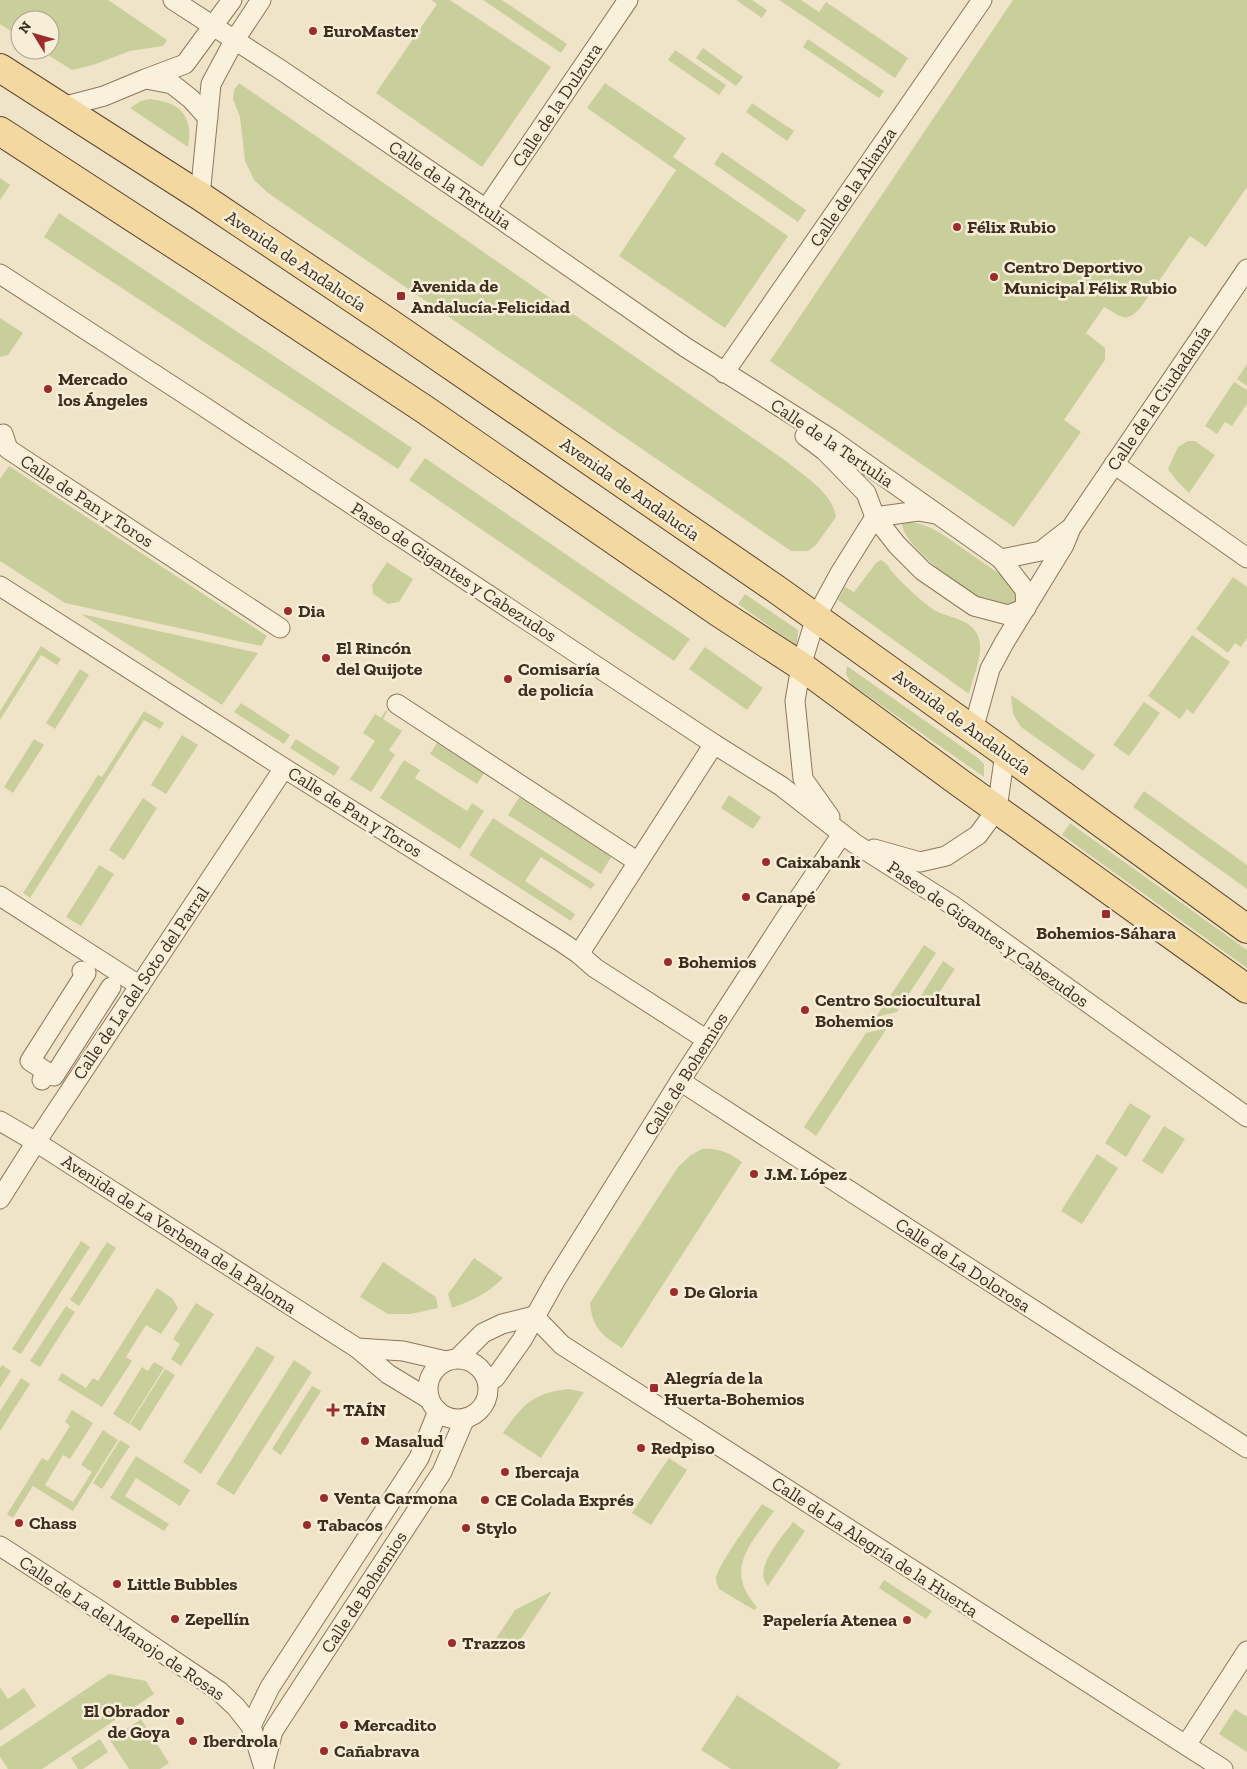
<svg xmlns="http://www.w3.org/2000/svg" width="1247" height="1769" font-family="'Zilla Slab',serif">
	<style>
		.green { fill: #c9cf9b }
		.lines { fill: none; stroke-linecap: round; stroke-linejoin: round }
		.street-casing { stroke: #8d765c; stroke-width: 21 }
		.primary-casing { stroke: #5b4430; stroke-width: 30 }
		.street { stroke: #faf1dc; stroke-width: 19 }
		.primary { stroke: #f3d9a0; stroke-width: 28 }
		.poi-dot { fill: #9e2a2b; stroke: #f7eed8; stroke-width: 2 }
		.labels { text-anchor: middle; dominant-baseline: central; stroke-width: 5; stroke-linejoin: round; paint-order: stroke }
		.poi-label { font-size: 18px; font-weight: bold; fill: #3d2e20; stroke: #f7eed8; text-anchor: start }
		.street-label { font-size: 18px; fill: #3d2e20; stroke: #f7eed8 }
	</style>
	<rect width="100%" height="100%" fill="#f0e4c8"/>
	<!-- green -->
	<g class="green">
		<path d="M0,0H108L167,40L163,46L130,51L93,65L72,70L40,50H50V20H20V37L0,24Z"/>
		<path d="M431,0H450L551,67L482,167L376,93L437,4Z"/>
		<path d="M483,0H502L567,44L561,53Z"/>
		<path d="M736,0H752L767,10L762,18Z"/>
		<path d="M779,0H801L819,12L826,2L908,58L895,78Z"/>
		<path d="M1013,0H1247V187L1206,247L1190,236L1141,307C1125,325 1122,316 1104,307L1086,333L1105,348V360L1064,420L1081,432L1014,527L770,361Z"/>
		<path d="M808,39L884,91L879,98L803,47Z"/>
		<path d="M703,48L743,77L736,86L696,58Z"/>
		<path d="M675,50L726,85L719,95L668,60Z"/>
		<path d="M239,83L786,461C804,476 833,493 836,517L816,545L808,551H791L268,193L254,180L245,161L240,117L233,99L234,90Z"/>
		<path d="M605,83L686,138L673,157L788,236L725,328L619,256L676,170L587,108Z"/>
		<path d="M150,99C180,102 194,116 188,147L130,108L141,101Z"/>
		<path d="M752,103L794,131L787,141L746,112Z"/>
		<path d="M722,152L806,210L798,222L714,164Z"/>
		<path d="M0,178L10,185L0,200Z"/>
		<path d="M59,213L412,448L398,469L44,237Z"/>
		<path d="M0,318L23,333L8,355L0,357Z"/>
		<path d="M1247,364V386L1237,379Z"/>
		<path d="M1234,382L1247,390V404L1232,426L1225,422L1217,434L1205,426Z"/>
		<path d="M1188,441H1195L1215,455L1189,493L1176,480L1168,469L1178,447Z"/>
		<path d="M425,458L690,639L674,661L409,480Z"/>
		<path d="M9,466L267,636L261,646L65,603L0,561V479Z"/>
		<path d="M909,522C921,523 929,527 939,532L1004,577L1014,589L1016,601C1006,605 996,605 986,601C965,592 904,547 902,524Z"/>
		<path d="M881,560C888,563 889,569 894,574C905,586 918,598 931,608C945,618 969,617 977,634C986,651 973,676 969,694L838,600L845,587L854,592L876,563Z"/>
		<path d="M387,562L413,579L399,602L388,604L373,594L372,585Z"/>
		<path d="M1233,577L1247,587V638L1241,647L1235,643L1228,653L1196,629Z"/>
		<path d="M745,594L798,630L797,646L738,604Z"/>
		<path d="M81,614L258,653L222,705Z"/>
		<path d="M1192,635L1230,662L1193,714L1187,709L1180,719L1148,696Z"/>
		<path d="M41,646L61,659L57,665L41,655L0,720V711Z"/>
		<path d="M705,647L763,688L747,710L689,669Z"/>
		<path d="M847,666L978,758L984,764V777L851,684L846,674Z"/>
		<path d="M80,669L89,675L55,729L46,723Z"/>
		<path d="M1011,695L1095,755L1083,771L1021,727L1013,714Z"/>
		<path d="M1144,702L1160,713L1129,756L1113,745Z"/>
		<path d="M241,703L290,735L284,744L234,712Z"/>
		<path d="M386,710L387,712L383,719L402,731L389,750L395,755L371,792L350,779L375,741L363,733L375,714L381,718Z"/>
		<path d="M144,711L164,723L160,729L144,720L30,898L23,893L98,775L102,777Z"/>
		<path d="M182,735L198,745L166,794L151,785Z"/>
		<path d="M34,739L44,745L13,793L4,787Z"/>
		<path d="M296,739L340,767L334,776L290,748Z"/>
		<path d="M437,743L484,773L477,784L430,754Z"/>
		<path d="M404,760L420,770L415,778L467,811L472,803L484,811L460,849L380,798Z"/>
		<path d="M1144,791L1247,865V889L1133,807Z"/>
		<path d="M729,795L761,817L753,829L721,808Z"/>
		<path d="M520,796L613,854L601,874L508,815Z"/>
		<path d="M143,798L157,808L124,860L109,850Z"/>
		<path d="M493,818L595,884L591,889L541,857L525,881L575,914L571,921L469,855Z"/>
		<path d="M1070,823L1247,950V968L1062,835Z"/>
		<path d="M99,865L114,874L81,926L66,917Z"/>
		<path d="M924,945L936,953L897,1012L876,1017Z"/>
		<path d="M943,961L955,969L931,1005L920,997Z"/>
		<path d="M887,1028L816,1136L804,1127L866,1033Z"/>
		<path d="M1130,1103L1151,1116L1126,1157L1105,1143Z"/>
		<path d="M1164,1126L1185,1139L1162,1174L1142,1161Z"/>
		<path d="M702,1149C719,1148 729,1153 742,1162L622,1348C602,1336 592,1327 590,1303L678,1167L691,1155Z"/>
		<path d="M1097,1154L1118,1168L1082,1224L1061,1211Z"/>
		<path d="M81,1241L90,1247L21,1354L12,1349Z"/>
		<path d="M107,1242L116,1248L79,1306L70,1300Z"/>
		<path d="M474,1258L503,1278C487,1294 473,1300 452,1308L448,1294Z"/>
		<path d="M383,1262L436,1297L438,1308L411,1314H388L360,1297Z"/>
		<path d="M157,1288L172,1298L178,1308L161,1334L146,1325L126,1357L132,1361L102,1407L58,1380L62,1373L86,1388L93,1378L98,1381Z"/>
		<path d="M196,1303L214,1314L181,1366L171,1359L180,1344L173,1339Z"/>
		<path d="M66,1306L75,1312L40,1367L30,1361Z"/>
		<path d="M257,1346L275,1357L201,1474L183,1462Z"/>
		<path d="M294,1360L312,1372L234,1495L216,1484Z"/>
		<path d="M154,1362L164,1368L129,1424L113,1414L142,1367L148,1371Z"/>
		<path d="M2,1365L11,1371L0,1388V1368Z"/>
		<path d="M165,1369L175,1375L140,1431L130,1424Z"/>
		<path d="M21,1378L30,1384L0,1431V1411Z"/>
		<path d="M312,1386L321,1391L281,1455L272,1449Z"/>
		<path d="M568,1389L584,1392L541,1458L503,1433C522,1405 533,1393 568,1389Z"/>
		<path d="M72,1410L93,1423L70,1459L63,1455L45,1485L73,1502L92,1472L81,1465L103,1430L118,1440L73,1511L33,1486L13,1518L7,1514L42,1458L48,1461L70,1426L65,1422Z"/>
		<path d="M120,1440L130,1446L102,1489L93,1483Z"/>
		<path d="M136,1456L190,1490L180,1506L136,1478L125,1496L169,1524L164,1531L110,1498Z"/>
		<path d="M669,1458L687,1470L651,1525L632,1513Z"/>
		<path d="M762,1504L774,1511C751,1544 723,1569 757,1607L754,1610L719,1589C717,1585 716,1582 716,1578C718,1565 753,1517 762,1504Z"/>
		<path d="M793,1522L805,1531L768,1586C752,1569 782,1537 793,1522Z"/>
		<path d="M884,1580L932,1611L926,1619L879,1588Z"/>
		<path d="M550,1592L551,1593L513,1651L495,1640L515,1610Z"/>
		<path d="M109,1674L146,1681L154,1694L42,1769H8L0,1757V1747Z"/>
		<path d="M0,1687L8,1699L24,1688L36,1706L0,1731Z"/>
		<path d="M737,1695L841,1764L837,1769H731L701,1750Z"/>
		<path d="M1235,1709L1247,1717V1752L1219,1734Z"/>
		<path d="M141,1719L169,1763L160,1769H129L110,1740Z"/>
		<path d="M100,1739L108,1752L83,1769H78L71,1758Z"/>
	</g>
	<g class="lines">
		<!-- street casing -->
		<g class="street-casing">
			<g id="street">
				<path d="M173,0L281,70L486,209L685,347L831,439L1001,559L1025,590L1026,608"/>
				<path d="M146,79L172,84L191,99L208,118"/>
				<path d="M62,107L104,96L145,79L185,64L232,0"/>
				<path d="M200,196L211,84L234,41L261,0"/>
				<path d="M486,209L628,0"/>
				<path d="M0,274L200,404L714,744L781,786L854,843L952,905L1247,1117"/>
				<path d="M724,373L982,0"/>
				<path d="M3,434L8,449L280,628"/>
				<path d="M805,436L825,451L866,493L875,517L897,545L923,571L974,606L1008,615L1026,608"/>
				<path d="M1114,464L1247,558"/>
				<path d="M875,517L918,511L935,514"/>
				<path d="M1001,559L1041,551L1068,530"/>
				<path d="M0,586L284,768L560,941L579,954L595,968L707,1040"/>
				<path d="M397,704L638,862"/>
				<path d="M973,730L990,669L1004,643L1064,545L1071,528L1247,269"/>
				<path d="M830,817L803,779L795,701L801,666L816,617L840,573L875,517"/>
				<path d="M874,849L920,862L946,856L978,835L997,809L1005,753"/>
				<path d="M0,896L140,986"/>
				<path d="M579,954L714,744"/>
				<path d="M54,1076L111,987"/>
				<path d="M42,1080L47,1072L30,1061L86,973L82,971"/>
				<path d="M680,1081L1247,1448"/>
				<path d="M0,1121L36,1142L357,1348L388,1374L429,1399"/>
				<path d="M0,1199L36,1142L284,768"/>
				<path d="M534,1316L562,1345L1223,1769"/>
				<path d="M357,1348L403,1351L446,1361"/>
				<path d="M458,1358L483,1333L502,1324L534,1316"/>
				<circle cx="458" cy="1389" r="30"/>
				<path d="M488,1382L495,1378L522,1340L555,1281L680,1081L785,919L842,834"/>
				<path d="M0,1546L99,1610L219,1691L236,1707L251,1726L264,1768"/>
				<path d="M251,1726L270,1687L419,1458L438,1411"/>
				<path d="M1186,1745L1247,1651"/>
				<path d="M264,1766L273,1731L442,1472L465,1418"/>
			</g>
		</g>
		<!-- primary casing -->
		<g class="primary-casing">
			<g id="primary">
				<path d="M0,68L200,196L385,320L776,589L1005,753L1247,929"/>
				<path d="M0,131L223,276L424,409L718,612L801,666L960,783L1247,989"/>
			</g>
		</g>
		<!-- street -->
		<use href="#street" class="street"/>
		<!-- primary -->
		<use href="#primary" class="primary"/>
	</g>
	<!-- markers -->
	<g class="poi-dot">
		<circle cx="313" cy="31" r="5"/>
		<circle cx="957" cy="227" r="5"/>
		<circle cx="994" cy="277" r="5"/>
		<rect x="396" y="291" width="10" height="10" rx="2.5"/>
		<circle cx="48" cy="389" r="5"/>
		<circle cx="288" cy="611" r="5"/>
		<circle cx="326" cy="658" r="5"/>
		<circle cx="508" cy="679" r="5"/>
		<circle cx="766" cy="862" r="5"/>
		<circle cx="746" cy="897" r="5"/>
		<rect x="1101" y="909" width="10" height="10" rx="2.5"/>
		<circle cx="668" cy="962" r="5"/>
		<circle cx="805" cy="1010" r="5"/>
		<circle cx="754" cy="1174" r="5"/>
		<circle cx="674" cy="1292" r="5"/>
		<rect x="649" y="1383" width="10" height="10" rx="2.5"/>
		<path d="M330.5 1402.5h5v5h5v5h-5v5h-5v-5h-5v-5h5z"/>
		<circle cx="365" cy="1441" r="5"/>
		<circle cx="641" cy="1448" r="5"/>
		<circle cx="505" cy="1472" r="5"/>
		<circle cx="324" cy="1498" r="5"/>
		<circle cx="485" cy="1500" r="5"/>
		<circle cx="19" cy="1523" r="5"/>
		<circle cx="307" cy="1525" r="5"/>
		<circle cx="466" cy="1528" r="5"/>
		<circle cx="117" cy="1584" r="5"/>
		<circle cx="175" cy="1619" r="5"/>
		<circle cx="907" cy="1620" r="5"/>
		<circle cx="452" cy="1643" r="5"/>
		<circle cx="180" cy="1721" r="5"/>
		<circle cx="344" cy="1725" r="5"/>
		<circle cx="193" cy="1741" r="5"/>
		<circle cx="324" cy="1751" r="5"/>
	</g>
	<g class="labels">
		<!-- poi labels -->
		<g class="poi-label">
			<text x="323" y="31">EuroMaster</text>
			<text x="967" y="227">Félix Rubio</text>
			<text x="1004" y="267">Centro Deportivo<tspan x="1004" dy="21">Municipal Félix Rubio</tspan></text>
			<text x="411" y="286">Avenida de<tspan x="411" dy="21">Andalucía-Felicidad</tspan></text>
			<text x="58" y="379">Mercado<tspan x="58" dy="21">los Ángeles</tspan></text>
			<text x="298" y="611">Dia</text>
			<text x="336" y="648">El Rincón<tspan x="336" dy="21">del Quijote</tspan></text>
			<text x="518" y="669">Comisaría<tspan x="518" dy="21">de policía</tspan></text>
			<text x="776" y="862">Caixabank</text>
			<text x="756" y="897">Canapé</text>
			<text x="1106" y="933" text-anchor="middle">Bohemios-Sáhara</text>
			<text x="678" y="962">Bohemios</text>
			<text x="815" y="1000">Centro Sociocultural<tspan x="815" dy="21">Bohemios</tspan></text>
			<text x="764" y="1174">J.M. López</text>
			<text x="684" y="1292">De Gloria</text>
			<text x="664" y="1378">Alegría de la<tspan x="664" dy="21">Huerta-Bohemios</tspan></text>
			<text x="343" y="1410">TAÍN</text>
			<text x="375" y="1441">Masalud</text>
			<text x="651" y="1448">Redpiso</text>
			<text x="515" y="1472">Ibercaja</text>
			<text x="334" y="1498">Venta Carmona</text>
			<text x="495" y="1500">CE Colada Exprés</text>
			<text x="29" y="1523">Chass</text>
			<text x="317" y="1525">Tabacos</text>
			<text x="476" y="1528">Stylo</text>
			<text x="127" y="1584">Little Bubbles</text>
			<text x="185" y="1619">Zepellín</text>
			<text x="897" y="1620" text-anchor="end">Papelería Atenea</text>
			<text x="462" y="1643">Trazzos</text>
			<text x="170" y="1711" text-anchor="end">El Obrador<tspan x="170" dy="21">de Goya</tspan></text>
			<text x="354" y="1725">Mercadito</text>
			<text x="203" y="1741">Iberdrola</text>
			<text x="334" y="1751">Cañabrava</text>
		</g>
		<!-- street labels -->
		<g class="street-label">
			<text transform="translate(557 105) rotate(-56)">Calle de la Dulzura</text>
			<text transform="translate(450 185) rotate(34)">Calle de la Tertulia</text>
			<text transform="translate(853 187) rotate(-56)">Calle de la Alianza</text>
			<text transform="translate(296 261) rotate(34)">Avenida de Andalucía</text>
			<text transform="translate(1159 398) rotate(-56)">Calle de la Ciudadanía</text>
			<text transform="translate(832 443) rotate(34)">Calle de la Tertulia</text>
			<text transform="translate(630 489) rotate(35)">Avenida de Andalucía</text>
			<text transform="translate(87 501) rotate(33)">Calle de Pan y Toros</text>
			<text transform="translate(454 572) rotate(33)">Paseo de Gigantes y Cabezudos</text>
			<text transform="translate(962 722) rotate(36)">Avenida de Andalucía</text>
			<text transform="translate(355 812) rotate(32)">Calle de Pan y Toros</text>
			<text transform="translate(988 934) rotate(35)">Paseo de Gigantes y Cabezudos</text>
			<text transform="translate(141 983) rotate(-56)">Calle de La del Soto del Parral</text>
			<text transform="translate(686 1074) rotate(-58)">Calle de Bohemios</text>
			<text transform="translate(179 1234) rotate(33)">Avenida de La Verbena de la Paloma</text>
			<text transform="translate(963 1265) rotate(33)">Calle de La Dolorosa</text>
			<text transform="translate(875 1547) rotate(33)">Calle de La Alegría de la Huerta</text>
			<text transform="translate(364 1592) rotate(-57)">Calle de Bohemios</text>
			<text transform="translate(122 1628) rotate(34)">Calle de La del Manojo de Rosas</text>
		</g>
	</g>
	<!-- north arrow -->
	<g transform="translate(35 35) rotate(307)"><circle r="24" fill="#f7eed8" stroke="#ada18e"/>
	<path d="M0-4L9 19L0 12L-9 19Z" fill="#9e2a2b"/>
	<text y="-8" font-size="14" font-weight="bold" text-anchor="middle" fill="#3d2e20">N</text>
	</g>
</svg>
